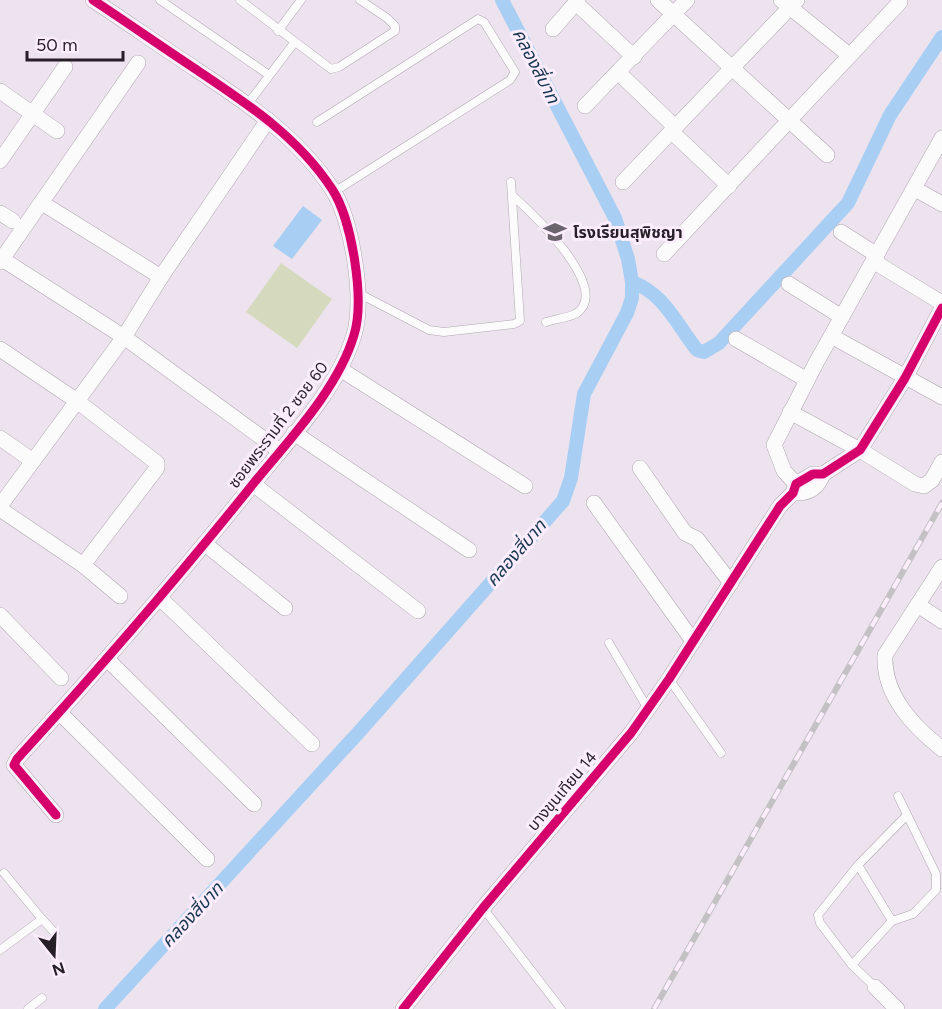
<svg xmlns="http://www.w3.org/2000/svg" width="942" height="1009" font-family="Figtree,'Noto Sans Thai',sans-serif">
	<style>
		.green { fill: #d5dabe }
		.water { fill: #a8cef3 }
		.lines { fill: none; stroke-linecap: round; stroke-linejoin: round }
		.canal { stroke: #a8cef3; stroke-width: 14 }
		.lane-casing { stroke: #aea6af; stroke-width: 9 }
		.street-casing { stroke: #aea6af; stroke-width: 16 }
		.lane { stroke: #fcfbfc; stroke-width: 8 }
		.street { stroke: #fcfbfc; stroke-width: 15 }
		.rail-casing { stroke: #c3c1c4; stroke-width: 6 }
		.rail { stroke: #fcedfd; stroke-width: 4; stroke-dasharray: 11; stroke-linecap: butt }
		.cycleway-casing { stroke: #fcedfd; stroke-width: 13 }
		.cycleway { stroke: #d6006c; stroke-width: 9 }
		.labels { text-anchor: middle; dominant-baseline: central; stroke-width: 6; stroke-linejoin: round; paint-order: stroke }
		.poi-label { font-size: 16px; font-weight: bold; fill: #261f27; stroke: #fcedfd; text-anchor: start }
		.street-label { font-size: 16px; fill: #261f27; stroke: #fcedfd }
		.water-label { font-size: 18px; font-style: italic; fill: #16354e; stroke: #fcedfd }
	</style>
	<rect width="100%" height="100%" fill="#ede3ee"/>
	<!-- green -->
	<path class="green" d="M281,263L332,299L297,348L246,312Z"/>
	<!-- water -->
	<path class="water" d="M303,206L322,220L292,259L273,246Z"/>
	<g class="lines">
		<!-- canal -->
		<g class="canal">
			<path d="M632,282C664,293 677,325 697,350L704,352L719,343L848,203L890,115L942,37"/>
			<path d="M105,1009L359,732L563,501L571,478L584,394L627,313L632,298V282L628,259L615,218L502,0"/>
		</g>
		<!-- lane casing -->
		<g class="lane-casing">
			<g id="lane">
				<path d="M160,0L269,75"/>
				<path d="M240,0L331,69L339,67L395,31V26L387,18L360,0"/>
				<path d="M278,31L301,0"/>
				<path d="M247,105L294,43"/>
				<path d="M317,122L478,19L484,22L515,72L510,80L334,192"/>
				<path d="M512,195C531,212 612,288 577,313C569,318 554,319 546,322"/>
				<path d="M360,294L429,330L444,332L514,324L520,321L511,182"/>
				<path d="M609,643L648,709"/>
				<path d="M669,679L721,753"/>
				<path d="M483,908L561,1009"/>
				<path d="M42,919L55,933"/>
				<path d="M892,921L858,865L907,815"/>
				<path d="M0,950L42,919L4,873"/>
				<path d="M852,965L820,923L818,915L858,865"/>
				<path d="M875,987L852,965L892,921L913,914L936,890V874L898,796"/>
				<path d="M28,1009L42,998"/>
			</g>
		</g>
		<!-- street casing -->
		<g class="street-casing">
			<g id="street">
				<path d="M658,0L827,155"/>
				<path d="M781,0L849,55"/>
				<path d="M576,3L634,57"/>
				<path d="M553,29L578,0"/>
				<path d="M619,73L675,127"/>
				<path d="M0,91L57,131"/>
				<path d="M585,106L687,0"/>
				<path d="M672,132L729,186"/>
				<path d="M0,161L65,67"/>
				<path d="M623,182L797,0"/>
				<path d="M915,189L942,204"/>
				<path d="M42,203L161,277"/>
				<path d="M0,213L13,221"/>
				<path d="M841,232L877,255"/>
				<path d="M664,254L900,2"/>
				<path d="M2,259L124,337L280,451"/>
				<path d="M873,261L942,303"/>
				<path d="M0,262L138,63"/>
				<path d="M789,284L842,317"/>
				<path d="M833,337L942,397"/>
				<path d="M736,339L807,380"/>
				<path d="M0,349L77,401L157,463V468L83,565"/>
				<path d="M340,369L525,486"/>
				<path d="M790,412L860,450L915,484L924,486L932,480L942,462"/>
				<path d="M294,433L469,550"/>
				<path d="M0,438L33,461"/>
				<path d="M640,468L685,533L697,539L731,583"/>
				<path d="M253,484L418,611"/>
				<path d="M796,484L784,471L774,445L816,363L942,138"/>
				<path d="M793,493C808,494 818,488 823,474"/>
				<path d="M594,503L693,641"/>
				<path d="M0,506L124,337L161,277L268,120"/>
				<path d="M0,509L83,565L120,596"/>
				<path d="M205,544L285,608"/>
				<path d="M942,567L885,655C883,695 913,726 942,749"/>
				<path d="M161,599L312,744"/>
				<path d="M918,605L942,621"/>
				<path d="M0,615L61,678"/>
				<path d="M108,660L254,804"/>
				<path d="M59,712L207,859"/>
				<path d="M56,815L14,765L17,759C98,670 177,579 253,484C288,441 338,389 354,335C365,300 352,219 332,189C298,137 248,104 197,70C162,47 128,23 93,0"/>
				<path d="M875,987L897,1009"/>
				<path d="M403,1009L483,908L631,733L669,679L780,506L793,493L796,484L813,474H823L860,450L905,378L942,308"/>
			</g>
		</g>
		<!-- lane -->
		<use href="#lane" class="lane"/>
		<!-- street -->
		<use href="#street" class="street"/>
		<!-- rail casing -->
		<g class="rail-casing">
			<path id="rail" d="M654,1009L942,503"/>
		</g>
		<!-- rail -->
		<use href="#rail" class="rail"/>
		<!-- cycleway casing -->
		<g class="cycleway-casing">
			<g id="cycleway">
				<path d="M56,815L14,765L17,759C98,670 177,579 253,484C288,441 338,389 354,335C365,300 352,219 332,189C298,137 248,104 197,70C162,47 128,23 93,0"/>
				<path d="M403,1009L483,908L631,733L669,679L780,506L793,493L796,484L813,474H823L860,450L905,378L942,308"/>
			</g>
		</g>
		<!-- cycleway -->
		<use href="#cycleway" class="cycleway"/>
	</g>
	<!-- icons -->
	<defs>
		<g id="school-bare" transform="scale(1.8)"><path d="M0-5L7-2L0 1L-7-2ZM-4 1L0 2.5L4 1V4Q0 6-4 4Z" fill="#6c646d" stroke="#fcedfd" stroke-width="2.5" paint-order="stroke"/></g>
	</defs>
	<g fill-rule="evenodd">
		<use href="#school-bare" x="555" y="232"/>
	</g>
	<g class="labels">
		<!-- poi labels -->
		<g class="poi-label">
			<text x="573" y="232">โรงเรียนสุพิชญา</text>
		</g>
		<!-- street labels -->
		<g class="street-label">
			<text transform="translate(278 425) rotate(-53)">ซอยพระรามที่ 2 ซอย 60</text>
			<text transform="translate(562 791) rotate(-50)">บางขุนเทียน 14</text>
		</g>
		<!-- water labels -->
		<g class="water-label">
			<text transform="translate(536 66) rotate(63)">คลองสี่บาท</text>
			<text transform="translate(516 553) rotate(-49)">คลองสี่บาท</text>
			<text transform="translate(192 915) rotate(-47)">คลองสี่บาท</text>
		</g>
	</g>
	<!-- north arrow -->
	<g transform="translate(54 955) rotate(162)" stroke="#fcedfd" stroke-width="4.5" paint-order="stroke">
	<path d="M0-4.5L10 22L0 15L-10 22Z" fill="#261f27"/>
	<text y="-9" font-size="16" font-weight="bold" text-anchor="middle" fill="#261f27">N</text>
	</g>
	<!-- scale -->
	<path d="M27 51v9h96v-9" fill="none" stroke="#261f27" stroke-width="3"/>
	<text x="36" y="51" font-size="18" fill="#261f27" stroke="#fcedfd" stroke-width="4.5" paint-order="stroke">50 m</text>
</svg>
